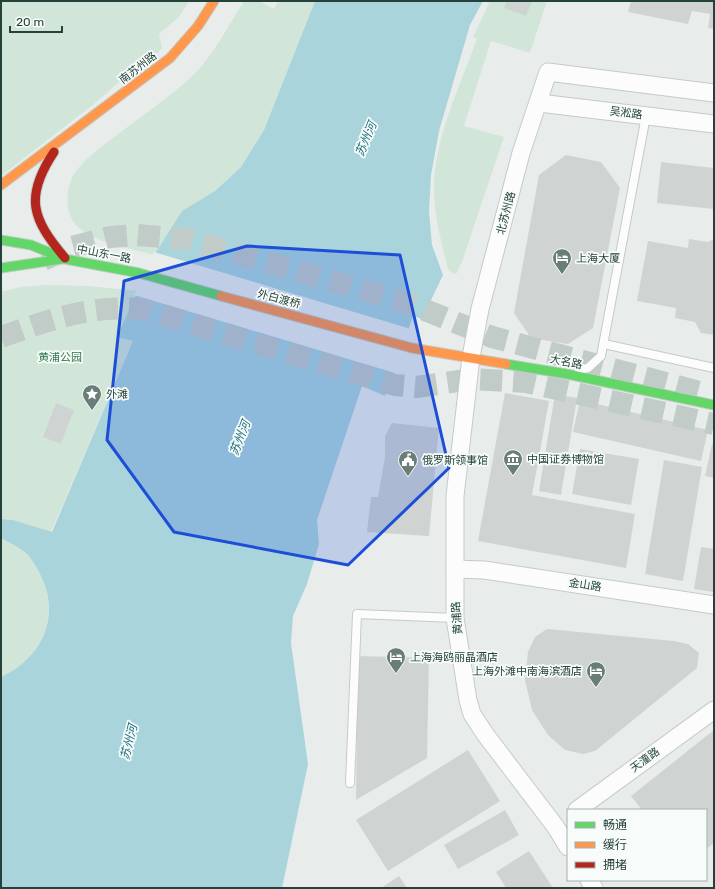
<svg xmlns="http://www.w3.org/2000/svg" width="715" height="889" font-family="Rubik,'Noto Sans SC',sans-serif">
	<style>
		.green { fill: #d1e6d8 }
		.water { fill: #a9d4db }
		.pier { fill: #e8edeb }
		.building { fill: #cfd4d2 }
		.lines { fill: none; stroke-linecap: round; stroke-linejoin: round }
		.primary-tunnel { stroke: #c1cbc8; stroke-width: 22; stroke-dasharray: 22 11; stroke-linecap: butt }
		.lane-casing { stroke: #c5cac8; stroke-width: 10 }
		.street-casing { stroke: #c5cac8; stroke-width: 19 }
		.fast-casing { stroke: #c3cbc8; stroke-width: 11 }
		.slow-casing { stroke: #c3cbc8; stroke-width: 11 }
		.jam-casing { stroke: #c3cbc8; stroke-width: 11 }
		.lane { stroke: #fcfcfc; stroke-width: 8 }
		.street { stroke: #fcfcfc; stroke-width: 17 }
		.fast { stroke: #63d668; stroke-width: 9 }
		.slow { stroke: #ff974d; stroke-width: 9 }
		.jam { stroke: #b3261e; stroke-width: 9 }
		.marked { fill: #1d4ed8; fill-opacity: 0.2; stroke: #1d4ed8; stroke-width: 3; stroke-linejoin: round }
		.labels { text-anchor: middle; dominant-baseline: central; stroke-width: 3.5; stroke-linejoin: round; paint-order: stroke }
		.street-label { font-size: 11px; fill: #24423a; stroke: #f7fbf9 }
		.poi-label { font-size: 11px; fill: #24423a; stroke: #f7fbf9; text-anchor: start }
		.park-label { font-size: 11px; fill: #2d7a4b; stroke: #f7fbf9 }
		.water-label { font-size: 12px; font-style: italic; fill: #1c6f80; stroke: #f7fbf9 }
	</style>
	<rect width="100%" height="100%" fill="#e8edeb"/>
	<!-- green -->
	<g class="green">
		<path d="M1,1H189L179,17L159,34L162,48L145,67L125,77L94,104L1,176Z"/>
		<path d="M244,1H259L274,9L278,1H315L264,130L241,167L215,191L182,211L154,255C130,248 97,244 78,227C64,214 65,190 74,174C84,159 100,148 114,137C139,118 165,100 188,80C212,59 227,27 244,1Z"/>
		<path d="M490,1H547L530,53L491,41L464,126L504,137L463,259L457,273L453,274L448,269C441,241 433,212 434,182C437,133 460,85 477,39L473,37Z"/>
		<path d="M44,285L89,286L138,291L118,337L133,341L51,532L13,520L1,519V292L20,287Z"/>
		<path d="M1,538C10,543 19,547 27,554C32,559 37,568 40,574C62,616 42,658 1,677Z"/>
	</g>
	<!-- water -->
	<path class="water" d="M315,1H483L470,25L439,131L431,175L429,211L432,245L443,275L422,319L413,316L385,396L362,386L317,520L319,544L307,584L293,616L291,643L308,764L282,888H1V677C42,658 62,616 40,574C37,568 32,559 27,554C19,547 10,543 1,538V519L13,520L52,532L133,341L117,337L154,255L182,211L215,191L241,167L264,130Z"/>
	<!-- pier -->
	<path class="pier" d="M154,252L411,329L395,373L134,295Z"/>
	<!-- building -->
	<g class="building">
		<path d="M506,1H532L526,16L504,8Z"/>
		<path d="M631,1H714V29L708,28L710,14L692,11L688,24L628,12Z"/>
		<path d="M566,155L601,162L620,188L593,328L568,344L531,338L514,313L539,175Z"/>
		<path d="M661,162L714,168V209L657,203Z"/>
		<path d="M689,239L708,242L714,239V335L701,333L695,322L675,318L676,308L637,301L648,241L688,248Z"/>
		<path d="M505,393L549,401L532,495L635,514L626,568L478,541Z"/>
		<path d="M555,394L577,398L561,495L539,491Z"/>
		<path d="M580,400L708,430L701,461L573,432Z"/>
		<path d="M56,403L74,410L61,444L43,437Z"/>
		<path d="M392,423L439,428L429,536L367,532L371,497H378L385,457V436Z"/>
		<path d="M712,444L714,445V478L705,476Z"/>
		<path d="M580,449L639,459L631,505L572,494Z"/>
		<path d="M664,460L702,467L683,581L645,574Z"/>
		<path d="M701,547L714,549V592L694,589Z"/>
		<path d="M547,629L674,641L688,644L699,653L697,668L595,751L583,754L565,750L548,735L532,710L525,680L528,652L535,637Z"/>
		<path d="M358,656L429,658L427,758L356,800Z"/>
		<path d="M714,730V843L706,849V810H642L631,796Z"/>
		<path d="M468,750L500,801L388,871L356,820Z"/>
		<path d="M505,810L519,835L458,869L444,845Z"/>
		<path d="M529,851L553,888H506L496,872Z"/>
		<path d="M399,876L407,888H381Z"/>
	</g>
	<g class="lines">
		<!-- primary-tunnel -->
		<g class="primary-tunnel">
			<path d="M43,260L72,247L110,237L137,235L186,239L405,302L492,337L707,394"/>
			<path d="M1,337C49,320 94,303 146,310L395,385L417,387L472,379L526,382L714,424"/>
		</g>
		<!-- lane casing -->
		<g class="lane-casing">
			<g id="lane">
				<path d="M604,344L714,368"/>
				<path d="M579,370L588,368L601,356L646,116"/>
				<path d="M350,783L357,614L455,618"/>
			</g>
		</g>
		<!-- street casing -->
		<g class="street-casing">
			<g id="street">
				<path d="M539,103L714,124"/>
				<path d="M455,569L484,570L714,605"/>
				<path d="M577,810L714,710"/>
				<path d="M568,847L555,826L485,734L472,714L468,700L455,618V496L471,357L480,309L521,153L548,72L714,93"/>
				<path d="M589,880L594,888"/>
			</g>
		</g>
		<!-- fast casing -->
		<g class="fast-casing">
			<g id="fast">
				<path d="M1,240L31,245L65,259L139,273L221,296"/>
				<path d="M1,268L62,259"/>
				<path d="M506,364L567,374L714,405"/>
			</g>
		</g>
		<!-- slow casing -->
		<g class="slow-casing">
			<g id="slow">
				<path d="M1,185L170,58L198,26L214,1"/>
				<path d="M221,296L412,348L506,364"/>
			</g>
		</g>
		<!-- jam casing -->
		<g class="jam-casing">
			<path id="jam" d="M54,152C24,197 32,219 65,258"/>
		</g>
		<!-- lane -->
		<use href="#lane" class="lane"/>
		<!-- street -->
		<use href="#street" class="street"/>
		<!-- fast -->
		<use href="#fast" class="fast"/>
		<!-- slow -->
		<use href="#slow" class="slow"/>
		<!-- jam -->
		<use href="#jam" class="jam"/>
	</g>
	<!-- marked area -->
	<path class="marked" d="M247,246L400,255L449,468L348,565L174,532L107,440L124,281Z"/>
	<!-- icons -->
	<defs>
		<g id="hotel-pin" transform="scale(1)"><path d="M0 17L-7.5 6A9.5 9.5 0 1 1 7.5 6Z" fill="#697e78" stroke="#f7fbf9"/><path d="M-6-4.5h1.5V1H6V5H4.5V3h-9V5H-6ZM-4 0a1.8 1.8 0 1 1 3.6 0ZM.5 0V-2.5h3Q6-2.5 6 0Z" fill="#fff"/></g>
		<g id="sight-pin" transform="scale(1)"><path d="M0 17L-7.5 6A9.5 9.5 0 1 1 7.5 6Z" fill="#697e78" stroke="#f7fbf9"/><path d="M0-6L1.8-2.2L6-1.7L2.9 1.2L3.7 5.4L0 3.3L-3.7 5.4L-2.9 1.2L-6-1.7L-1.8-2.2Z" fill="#fff"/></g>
		<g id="museum-pin" transform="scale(1)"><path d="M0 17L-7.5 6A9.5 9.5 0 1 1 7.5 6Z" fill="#697e78" stroke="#f7fbf9"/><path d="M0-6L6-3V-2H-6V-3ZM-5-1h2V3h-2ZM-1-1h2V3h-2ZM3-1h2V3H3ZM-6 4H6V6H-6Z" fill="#fff"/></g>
		<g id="civic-pin" transform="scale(1)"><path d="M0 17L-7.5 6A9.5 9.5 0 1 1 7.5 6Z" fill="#697e78" stroke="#f7fbf9"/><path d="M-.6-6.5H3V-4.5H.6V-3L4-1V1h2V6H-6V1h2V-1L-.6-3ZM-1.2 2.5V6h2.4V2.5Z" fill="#fff"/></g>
	</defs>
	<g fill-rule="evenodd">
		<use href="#hotel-pin" x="562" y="258"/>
		<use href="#sight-pin" x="92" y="394"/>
		<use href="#museum-pin" x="513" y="459"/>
		<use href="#civic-pin" x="408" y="460"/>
		<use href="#hotel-pin" x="396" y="657"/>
		<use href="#hotel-pin" x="596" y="671"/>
	</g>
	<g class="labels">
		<!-- street labels -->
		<g class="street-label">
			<text transform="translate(138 68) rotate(-38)">南苏州路</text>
			<text transform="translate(626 113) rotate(7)">吴淞路</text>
			<text transform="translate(506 213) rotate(-75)">北苏州路</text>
			<text transform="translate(104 254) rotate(11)">中山东一路</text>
			<text transform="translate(279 299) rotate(15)">外白渡桥</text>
			<text transform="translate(566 362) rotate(11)">大名路</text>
			<text transform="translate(585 585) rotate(9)">金山路</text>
			<text transform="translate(457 618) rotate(-94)">黄浦路</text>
			<text transform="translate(645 760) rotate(-36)">天潼路</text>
		</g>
		<!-- poi labels -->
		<g class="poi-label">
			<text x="576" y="258">上海大厦</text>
			<text x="106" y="394">外滩</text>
			<text x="527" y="459">中国证券博物馆</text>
			<text x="422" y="460">俄罗斯领事馆</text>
			<text x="410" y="657">上海海鸥丽晶酒店</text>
			<text x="582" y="671" text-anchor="end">上海外滩中南海滨酒店</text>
		</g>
		<!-- park labels -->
		<g class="park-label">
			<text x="60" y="357">黄浦公园</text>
		</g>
		<!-- water labels -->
		<g class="water-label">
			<text transform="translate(366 139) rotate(-67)">苏州河</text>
			<text transform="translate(240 438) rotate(-69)">苏州河</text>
			<text transform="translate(129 742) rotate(-76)">苏州河</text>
		</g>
	</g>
	<!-- border -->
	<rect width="715" height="889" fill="none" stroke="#24423a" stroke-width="4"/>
	<!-- legend -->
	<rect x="567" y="809" width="140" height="72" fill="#f7fbf9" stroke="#a3b1ad"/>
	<rect x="575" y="822" width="20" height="6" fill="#63d668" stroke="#a3b1ad"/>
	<text x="603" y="829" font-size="12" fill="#24423a">畅通</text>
	<rect x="575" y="842" width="20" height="6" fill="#ff974d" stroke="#a3b1ad"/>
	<text x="603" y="849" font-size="12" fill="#24423a">缓行</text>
	<rect x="575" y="862" width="20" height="6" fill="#b3261e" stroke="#a3b1ad"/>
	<text x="603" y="869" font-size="12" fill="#24423a">拥堵</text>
	<!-- scale -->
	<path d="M10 26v6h52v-6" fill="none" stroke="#24423a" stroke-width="2"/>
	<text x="16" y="26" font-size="12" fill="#24423a" stroke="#f7fbf9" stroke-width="3" paint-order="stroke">20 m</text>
</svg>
